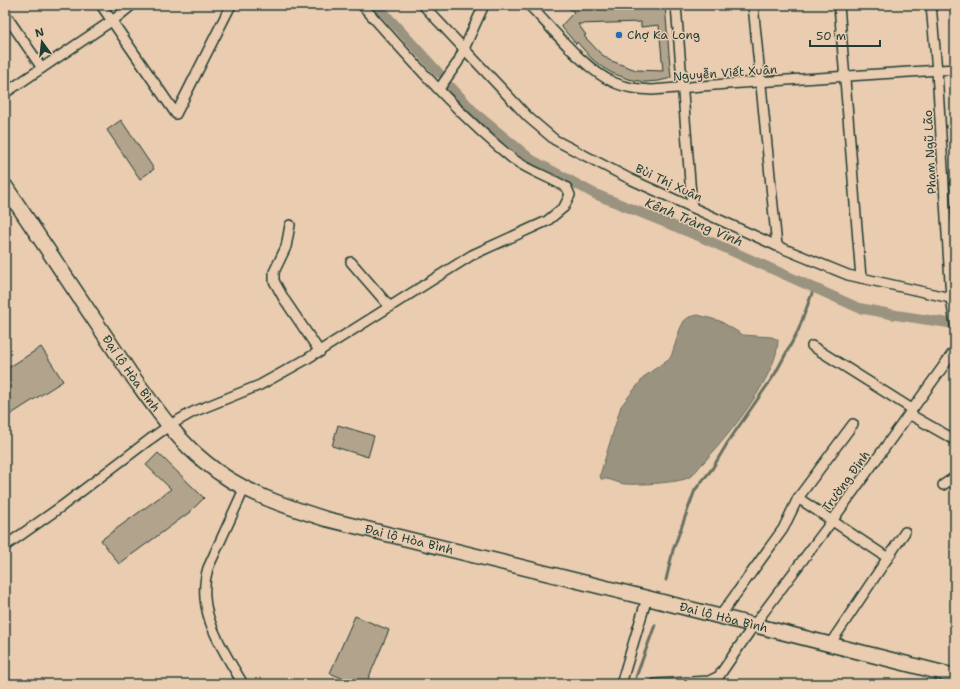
<svg xmlns="http://www.w3.org/2000/svg" width="960" height="689" font-family="'Shantell Sans',sans-serif">
	<style>
		.water { fill: #99937f; stroke: #687161 }
		.lines { fill: none; stroke-linecap: round; stroke-linejoin: round }
		.stream { stroke: #687161; stroke-width: 3 }
		.canal { stroke: #99937f; stroke-width: 10 }
		.building { fill: #b2a38d; stroke: #1f3d34; fill-rule: evenodd }
		.minor-casing { stroke: #1f3d34; stroke-width: 12 }
		.highway-casing { stroke: #1f3d34; stroke-width: 17 }
		.minor { stroke: #eaccb0; stroke-width: 9 }
		.highway { stroke: #eaccb0; stroke-width: 14 }
		.poi-dot { fill: #1f6fb2; stroke: #eaccb0; stroke-width: 1.5 }
		.labels { text-anchor: middle; dominant-baseline: central; stroke-width: 3; stroke-linejoin: round; paint-order: stroke }
		.poi-label { font-size: 12px; fill: #1f3d34; stroke: #eaccb0; text-anchor: start }
		.street-label { font-size: 12px; fill: #1f3d34; stroke: #eaccb0 }
		.water-label { font-size: 13px; font-style: italic; fill: #2b463c; stroke: #eaccb0 }
	</style>
	<rect width="100%" height="100%" fill="#eaccb0"/>
	<filter id="ink" filterUnits="userSpaceOnUse"><feTurbulence type="fractalNoise" baseFrequency=".025" numOctaves="2"/><feDisplacementMap in="SourceGraphic" scale="8" xChannelSelector="R" yChannelSelector="G"/><feConvolveMatrix kernelMatrix="1 2 1 2 8 2 1 2 1" color-interpolation-filters="sRGB"/></filter>
	<g filter="url(#ink)">
		<!-- water -->
		<path class="water" d="M698,315L720,321L743,335L772,337L778,340C779,374 726,439 703,463C697,469 693,477 685,479C673,483 638,485 625,484C616,483 610,478 601,479L600,475L621,406L645,376L671,357L680,329L684,321L689,317Z"/>
		<g class="lines">
			<!-- stream -->
			<g class="stream">
				<path d="M666,580L673,550L695,490L712,469L728,442L775,374L798,331L814,288"/>
				<path d="M636,677L655,625"/>
			</g>
			<!-- canal -->
			<g class="canal">
				<path d="M377,5L439,73"/>
				<path d="M451,87L475,113L532,160L595,194L696,235L859,308L896,315L955,324"/>
			</g>
		</g>
		<!-- building -->
		<g class="building">
			<path d="M565,5H665L671,78L659,81L645,82L628,79L612,73L602,67L591,58L577,42L576,44L561,26L574,12ZM641,22V27L659,25L663,71L636,70L609,60L599,52L584,36L586,35L578,24Z"/>
			<path d="M121,120L154,169L140,179L107,130Z"/>
			<path d="M41,347L63,381L5,418V370Z"/>
			<path d="M338,425L374,436L368,457L332,446Z"/>
			<path d="M158,453L204,498L190,512L119,564L101,540L171,489L146,465Z"/>
			<path d="M355,616L389,630L366,684H355L330,673Z"/>
		</g>
		<g class="lines">
			<!-- minor casing -->
			<g class="minor-casing">
				<g id="minor">
					<path d="M101,5L176,114L231,5"/>
					<path d="M423,5L528,117L555,140L630,179L777,246L848,275L955,299"/>
					<path d="M529,5C552,28 584,69 613,82C625,88 638,89 652,90L727,84L955,69"/>
					<path d="M676,5L692,207"/>
					<path d="M753,5L777,246"/>
					<path d="M839,5L861,278"/>
					<path d="M931,5L937,71L951,298L955,325"/>
					<path d="M5,14L42,68"/>
					<path d="M439,89L458,62L484,5"/>
					<path d="M5,93L116,18L132,5"/>
					<path d="M290,225L286,247L274,272V281L284,299L320,352"/>
					<path d="M351,262L390,307"/>
					<path d="M812,346L912,409"/>
					<path d="M909,414L955,440"/>
					<path d="M943,485L955,477"/>
					<path d="M798,498L888,558"/>
					<path d="M5,546L62,506L149,440L170,425L193,412L260,385L305,360L472,255L547,221L564,207L570,195L567,188C550,177 529,171 513,159C457,114 410,58 362,5"/>
					<path d="M720,616L783,529L798,498L853,424"/>
					<path d="M830,644L905,532"/>
					<path d="M243,684C222,648 195,611 208,568L245,487"/>
					<path d="M621,684L647,598"/>
					<path d="M655,684L709,681L719,676L754,625L832,521L955,350"/>
				</g>
			</g>
			<!-- highway casing -->
			<g class="highway-casing">
				<g id="highway">
					<path id="s1" d="M5,186L130,373C153,404 175,438 205,462C239,491 284,506 326,519L647,598L955,676"/>
				</g>
			</g>
			<!-- minor -->
			<use href="#minor" class="minor"/>
			<!-- highway -->
			<use href="#highway" class="highway"/>
		</g>
	</g>
	<!-- markers -->
	<circle class="poi-dot" cx="619" cy="35" r="4"/>
	<g class="labels">
		<!-- poi labels -->
		<g class="poi-label">
			<text x="627" y="35">Chợ Ka Long</text>
		</g>
		<!-- street labels -->
		<g class="street-label">
			<text transform="translate(725 73) rotate(-4)">Nguyễn Viết Xuân</text>
			<text transform="translate(930 152) rotate(-93)">Phạm Ngũ Lão</text>
			<text transform="translate(669 183) rotate(25)">Bùi Thị Xuân</text>
			<text stroke="none"><textPath href="#s1" startOffset="226">Đại lộ Hòa Bình</textPath></text>
			<text transform="translate(846 481) rotate(-54)">Trường Định</text>
			<text stroke="none"><textPath href="#s1" startOffset="562">Đại lộ Hòa Bình</textPath></text>
			<text stroke="none"><textPath href="#s1" startOffset="886">Đại lộ Hòa Bình</textPath></text>
		</g>
		<!-- water labels -->
		<g class="water-label">
			<text transform="translate(694 222) rotate(23)">Kênh Tràng Vinh</text>
		</g>
	</g>
	<!-- margin -->
	<rect width="960" height="689" fill="none" stroke="#eaccb0" stroke-width="20"/>
	<rect x="10" y="10" width="940" height="669" fill="none" stroke="#1f3d34" stroke-width="1.5" filter="url(#ink)"/>
	<!-- north arrow -->
	<g transform="translate(42 42) rotate(345)" stroke="#eaccb0" stroke-width="3" paint-order="stroke">
	<path d="M0-3L7 15L0 10L-7 15Z" fill="#1f3d34"/>
	<text y="-6" font-size="11" font-weight="bold" text-anchor="middle" fill="#1f3d34">N</text>
	</g>
	<!-- scale -->
	<path d="M810 40v6h70v-6" fill="none" stroke="#1f3d34" stroke-width="2"/>
	<text x="816" y="40" font-size="12" fill="#1f3d34" stroke="#eaccb0" stroke-width="3" paint-order="stroke">50 m</text>
</svg>
